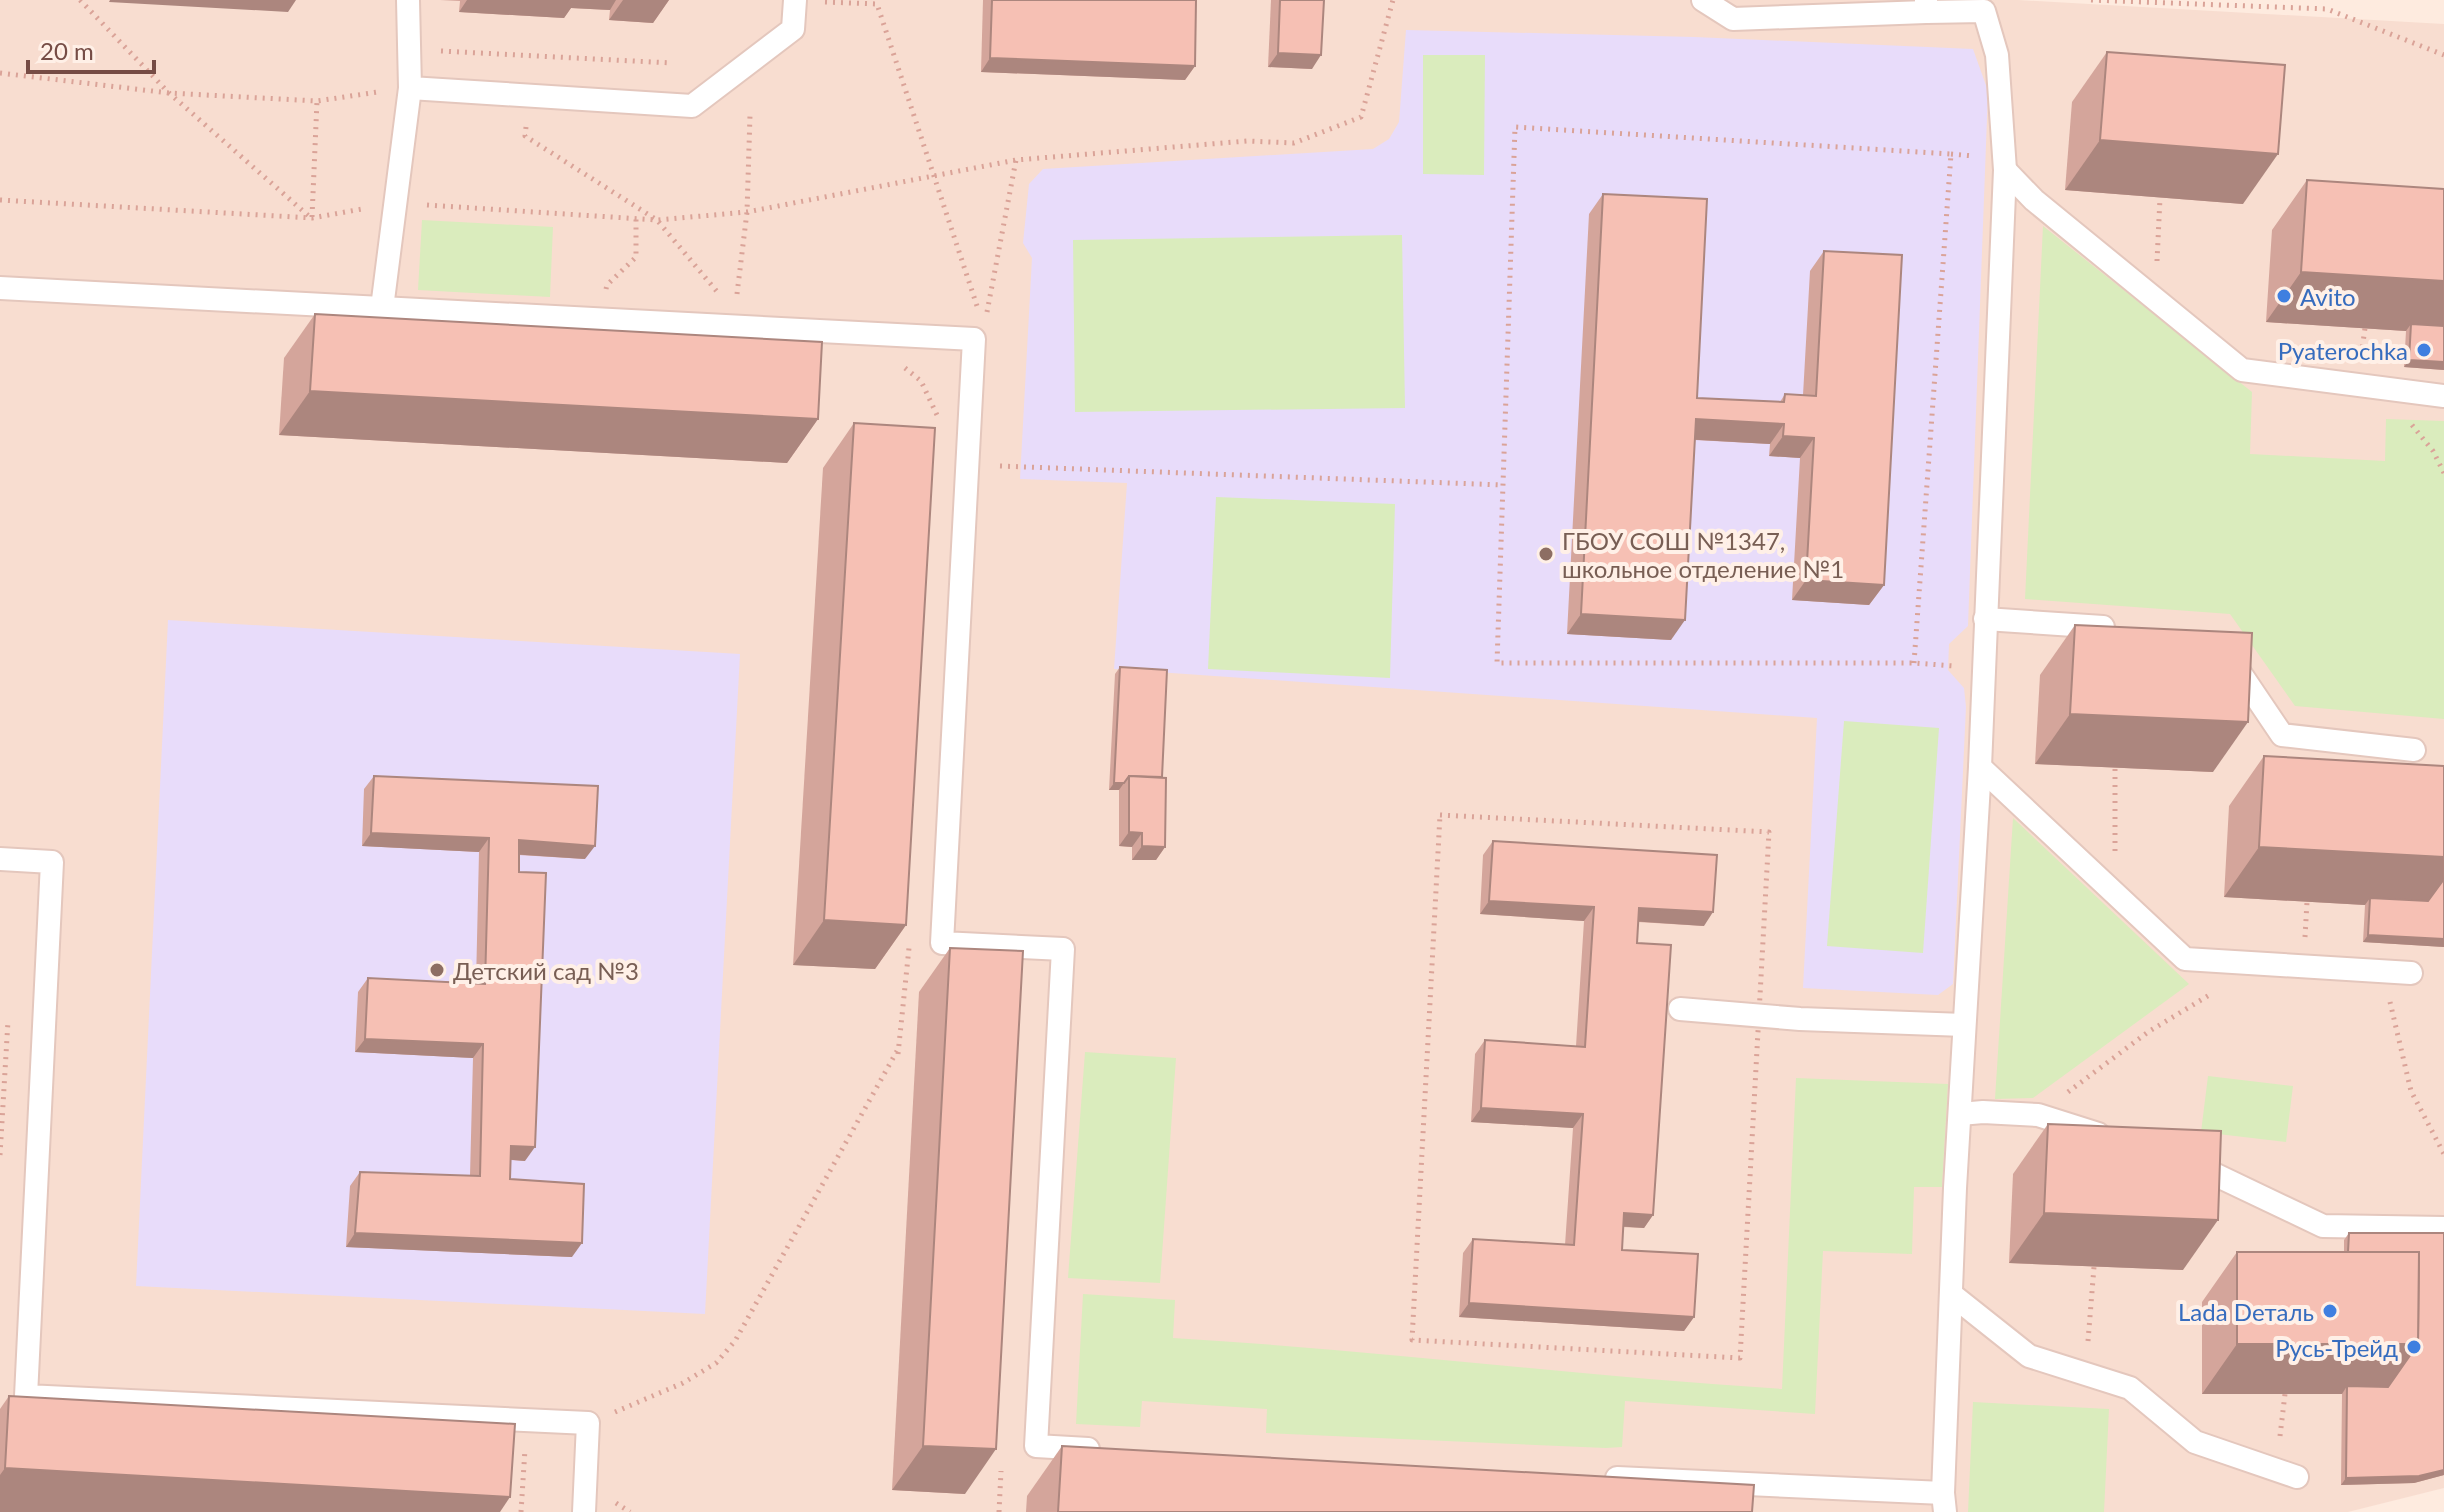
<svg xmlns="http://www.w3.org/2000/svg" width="2444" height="1512" font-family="Lato,sans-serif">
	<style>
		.residential { fill: #f8ddd0 }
		.education { fill: #e8dcfa }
		.green { fill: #daecbd }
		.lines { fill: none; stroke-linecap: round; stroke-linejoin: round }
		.lane-casing { stroke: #e4c7bd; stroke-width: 26 }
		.path { stroke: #daa398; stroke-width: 5; stroke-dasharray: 2 6; stroke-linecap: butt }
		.lane { stroke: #fff; stroke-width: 22 }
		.wall { fill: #d4a59b }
		.shaded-wall { fill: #ac867e }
		.building { fill: #f6c0b4; stroke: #ac867e; stroke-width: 2 }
		.shop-dot { fill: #3f7fe0; stroke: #fff0e7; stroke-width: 3 }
		.education-dot { fill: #8d6e63; stroke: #fff0e7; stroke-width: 3 }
		.labels { text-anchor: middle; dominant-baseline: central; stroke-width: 8; stroke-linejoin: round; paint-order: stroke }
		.shop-label { font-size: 24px; fill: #366cbe; stroke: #fff0e7; text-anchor: end }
		.education-label { font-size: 24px; fill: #785e54; stroke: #fff0e7; text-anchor: start }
	</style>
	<rect width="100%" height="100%" fill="#feebdf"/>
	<!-- residential -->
	<path class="residential" d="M0,0H2018L2444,24V1488L2348,1512H0Z"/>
	<!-- education -->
	<g class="education">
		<path d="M1406,30L1694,37L1973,49L1988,91L1968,626L1949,644L1948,670L1964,688L1966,707L1953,984L1938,995L1803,988L1817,718L1114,669L1127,483L1020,479L1032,258L1023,243L1029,184L1043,169L1373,149L1389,139L1399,122Z"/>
		<path d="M168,620L740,654L705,1314L136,1286Z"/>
	</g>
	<!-- green -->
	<g class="green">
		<path d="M1423,55H1485L1484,175L1423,174Z"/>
		<path d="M422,220L553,227L550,297L418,290Z"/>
		<path d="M2043,226L2252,392L2250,454L2385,461L2386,419L2444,421V719L2295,706L2230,614L2025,599Z"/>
		<path d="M1402,235L1405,408L1075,412L1073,240Z"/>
		<path d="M1216,497L1395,504L1390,678L1208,669Z"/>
		<path d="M1844,721L1939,728L1923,953L1827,946Z"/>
		<path d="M2013,818L2189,984L2033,1098L1995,1099Z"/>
		<path d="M1085,1052L1176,1058L1160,1283L1068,1278Z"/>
		<path d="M2208,1076L2293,1086L2286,1142L2201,1132Z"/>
		<path d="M1796,1078L1948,1084L1942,1187H1914L1912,1254L1823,1251L1815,1414L1625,1401L1622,1447L1606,1448L1266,1433L1267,1409L1142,1401L1140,1427L1076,1424L1083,1294L1175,1300L1173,1338C1377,1350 1579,1376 1782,1389Z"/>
		<path d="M1973,1402L2109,1409L2104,1512H1968Z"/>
	</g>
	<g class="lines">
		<!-- lane casing -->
		<g class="lane-casing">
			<g id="lane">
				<path d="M408,0L410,88L692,106L793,29L795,0"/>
				<path d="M1703,0L1733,19L1926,12"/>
				<path d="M1926,0V12L1984,11L1997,55L2005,170L1980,767L1955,1188L1943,1493L1945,1512"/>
				<path d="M2005,170L2034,200L2242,370L2444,396"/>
				<path d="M0,288L974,339L942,943L1063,949L1036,1446L1088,1449"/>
				<path d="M382,308L410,88"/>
				<path d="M1985,619L2103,627"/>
				<path d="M2234,664L2282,735L2414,750"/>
				<path d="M1980,767L2185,959L2411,973"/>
				<path d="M0,859L52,862L26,1396L588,1423L584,1512"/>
				<path d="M1680,1009L1800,1019L1964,1025"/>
				<path d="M1960,1114L1983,1112L2038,1115L2098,1134"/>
				<path d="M2195,1165L2323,1226L2444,1228"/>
				<path d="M1951,1294L2029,1356L2130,1388L2195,1442L2297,1477"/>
				<path d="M1617,1478L1943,1493"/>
			</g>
		</g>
		<!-- path -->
		<g class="path">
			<path d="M80,0L169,93L311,218"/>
			<path d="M2091,0L2327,9L2444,55"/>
			<path d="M825,2L877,4L978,309"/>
			<path d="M441,51L672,63"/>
			<path d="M0,73L169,93L317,101L378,92"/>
			<path d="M526,127L525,136L657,220L719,294"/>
			<path d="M1951,154L1974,156"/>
			<path d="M0,200L312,218L362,209"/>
			<path d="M427,205L657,220L747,212L1016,160L1247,141L1294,143L1361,117L1393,0"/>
			<path d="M312,217L317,101"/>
			<path d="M2157,261L2160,198"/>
			<path d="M606,289L607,285L636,257V219"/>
			<path d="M737,294L747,212L750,115"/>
			<path d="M987,312L1016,160"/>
			<path d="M2364,354L2362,350L2365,328"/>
			<path d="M905,368L921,381L937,415"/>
			<path d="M2412,425L2433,451L2444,473"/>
			<path d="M1000,466L1503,485"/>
			<path d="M1914,663L1951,154L1515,127L1497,663H1914L1954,666"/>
			<path d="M1440,815L1769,832L1740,1358L1412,1340Z"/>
			<path d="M2115,851V768"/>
			<path d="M2305,937L2307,902"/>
			<path d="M2390,1002L2411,1091L2444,1154"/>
			<path d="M898,1054L909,948"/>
			<path d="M2068,1092L2148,1032L2211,994"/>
			<path d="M0,1155L8,1021"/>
			<path d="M2088,1341L2094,1267"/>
			<path d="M615,1412L683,1383L716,1363L735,1341L897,1051"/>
			<path d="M2280,1436L2285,1394"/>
			<path d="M616,1503L630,1512"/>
			<path d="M521,1512L525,1449"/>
			<path d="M999,1512L1001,1471"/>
		</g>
		<!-- lane -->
		<use href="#lane" class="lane"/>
	</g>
	<!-- wall -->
	<g class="wall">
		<path d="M440,0H669L653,23L609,20L610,10L571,8L564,18L459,12L460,1Z"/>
		<path d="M983,0H1196L1195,66L1185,80L981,72Z"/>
		<path d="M1271,0H1324L1312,69L1268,67Z"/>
		<path d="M2107,52L2243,204L2065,190L2072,102Z"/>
		<path d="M2307,180L2444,189V370L2404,367L2406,331L2266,322L2272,230Z"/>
		<path d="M1603,194L1697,398L1780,402L1785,394L1803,395L1810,271L1824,251L1884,585L1869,605L1792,600L1800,458L1769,456L1770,444L1695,440L1671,640L1567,634L1589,214Z"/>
		<path d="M315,314L818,419L787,463L279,435L284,358Z"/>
		<path d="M854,423L906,925L875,969L793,965L823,468Z"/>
		<path d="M2075,625L2213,772L2035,764L2040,675Z"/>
		<path d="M1120,667L1162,778L1165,847L1156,860H1132V847L1119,846V790H1109L1115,674Z"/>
		<path d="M2264,756L2444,766V947L2363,942L2365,905L2224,897L2229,806Z"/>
		<path d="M374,776L585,859L519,855L525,1161L511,1160L510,1179L572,1257L346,1247L350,1186L360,1172L470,1176L473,1058L355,1052L358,992L368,978L476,983L479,852L362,846L364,789Z"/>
		<path d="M1493,841L1704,926L1638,922L1637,943L1653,1215L1644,1228L1623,1227L1622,1250L1694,1317L1684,1331L1459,1317L1463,1253L1473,1239L1565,1245L1573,1128L1471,1122L1475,1054L1485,1040L1576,1046L1584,921L1480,914L1483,855Z"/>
		<path d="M950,948L965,1494L892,1490L919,992Z"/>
		<path d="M2048,1124L2183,1270L2009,1263L2013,1174Z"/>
		<path d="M2349,1233H2444V1475L2414,1483L2341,1485L2342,1394H2202V1302L2237,1252H2344V1240Z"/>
		<path d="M9,1396L500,1512H0V1409Z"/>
		<path d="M1062,1446L1752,1512H1026L1027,1496Z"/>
	</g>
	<!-- shaded-wall -->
	<g class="shaded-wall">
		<path d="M110,0H296L288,12L109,2Z"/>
		<path d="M467,0H616L610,10L571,8L564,18L459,12Z"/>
		<path d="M623,0H669L653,23L609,20Z"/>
		<path d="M1278,53L1321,55L1312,69L1268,67Z"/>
		<path d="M990,58L1195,66L1185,80L981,72Z"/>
		<path d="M2100,140L2278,154L2243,204L2065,190Z"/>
		<path d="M2301,272L2444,281V333L2411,324L2406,331L2266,322Z"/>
		<path d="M2409,360L2444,362V370L2404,367Z"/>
		<path d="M310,391L818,419L787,463L279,435Z"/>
		<path d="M1696,419L1784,424L1770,444L1682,439Z"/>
		<path d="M1783,436L1814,438L1800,458L1769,456Z"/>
		<path d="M1806,580L1884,585L1869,605L1792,600Z"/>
		<path d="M1581,614L1685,620L1671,640L1567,634Z"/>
		<path d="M2070,714L2248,722L2213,772L2035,764Z"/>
		<path d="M1114,783H1124L1119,790H1109Z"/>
		<path d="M1129,832L1142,833L1132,847L1119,846Z"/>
		<path d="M371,833L489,838L479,852L362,846Z"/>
		<path d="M519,840L595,846L585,859L510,854Z"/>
		<path d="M1142,846L1165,847L1156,860H1132Z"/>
		<path d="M2259,847L2444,857V879L2423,908L2370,898L2365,905L2224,897Z"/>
		<path d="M1489,901L1594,907L1584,921L1480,914Z"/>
		<path d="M1639,908L1713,912L1704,926L1630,921Z"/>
		<path d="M824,920L906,925L875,969L793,965Z"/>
		<path d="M2368,935L2444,939V947L2363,942Z"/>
		<path d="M365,1039L483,1044L473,1058L355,1052Z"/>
		<path d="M1481,1108L1583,1114L1573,1128L1471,1122Z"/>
		<path d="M511,1146L535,1147L525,1161L501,1159Z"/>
		<path d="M1624,1213L1653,1215L1644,1228L1615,1226Z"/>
		<path d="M2044,1213L2218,1220L2183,1270L2009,1263Z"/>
		<path d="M355,1233L582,1243L572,1257L346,1247Z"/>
		<path d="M1469,1303L1694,1317L1684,1331L1459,1317Z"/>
		<path d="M2237,1344H2418L2383,1394L2347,1386L2342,1394H2202Z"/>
		<path d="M923,1446L996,1449L965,1494L892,1490Z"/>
		<path d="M5,1468L510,1497L500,1512H0V1475Z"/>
		<path d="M2444,1470V1475L2414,1483L2341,1485L2346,1478Z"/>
	</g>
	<!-- building -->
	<g class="building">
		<path d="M992,0H1196L1195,66L990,58Z"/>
		<path d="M1280,0H1324L1321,55L1278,53Z"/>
		<path d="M2107,52L2285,65L2278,154L2100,140Z"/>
		<path d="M2307,180L2444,189V281L2301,272Z"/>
		<path d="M1603,194L1707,199L1697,398L1784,402L1785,394L1816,396L1824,251L1902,255L1884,585L1806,580L1814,438L1783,436L1784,424L1696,419L1685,620L1581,614Z"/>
		<path d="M315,314L822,342L818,419L310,391Z"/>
		<path d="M2411,324L2444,326V362L2409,360Z"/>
		<path d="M854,423L935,428L906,925L824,920Z"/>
		<path d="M2075,625L2252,633L2248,722L2070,714Z"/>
		<path d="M1120,667L1167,670L1162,777L1129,776L1124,783H1114Z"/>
		<path d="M2264,756L2444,766V857L2259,847Z"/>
		<path d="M374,776L598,786L595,846L519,840V872L546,873L535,1147L511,1146L510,1179L584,1184L582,1243L355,1233L360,1172L480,1176L483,1044L365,1039L368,978L485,984L489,838L371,833Z"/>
		<path d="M1129,776L1166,778L1165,847L1142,846V833L1129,832Z"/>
		<path d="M1493,841L1717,855L1713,912L1639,908L1637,943L1671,945L1653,1215L1624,1213L1622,1250L1698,1254L1694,1317L1469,1303L1473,1239L1574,1245L1583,1114L1481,1108L1485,1040L1585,1047L1594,907L1489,901Z"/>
		<path d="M2444,879V939L2368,935L2370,898L2428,901Z"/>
		<path d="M950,948L1023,951L996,1449L923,1446Z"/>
		<path d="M2048,1124L2221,1131L2218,1220L2044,1213Z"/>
		<path d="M2349,1233H2444V1470L2419,1476L2346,1478L2347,1386L2388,1387L2418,1344L2419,1252H2348Z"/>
		<path d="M2237,1252H2419L2418,1344H2237Z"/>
		<path d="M9,1396L515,1424L510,1497L5,1468Z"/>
		<path d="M1062,1446L1754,1485L1752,1512H1058Z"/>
	</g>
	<!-- markers -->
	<g class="shop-dot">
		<circle cx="2284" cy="296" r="8"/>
		<circle cx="2424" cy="350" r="8"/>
		<circle cx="2330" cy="1311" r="8"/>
		<circle cx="2414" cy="1347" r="8"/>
	</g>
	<g class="education-dot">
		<circle cx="1546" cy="554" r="8"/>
		<circle cx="437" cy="970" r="8"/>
	</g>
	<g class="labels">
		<!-- shop labels -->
		<g class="shop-label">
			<text x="2300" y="296" text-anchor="start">Avito</text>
			<text x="2408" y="350">Pyaterochka</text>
			<text x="2314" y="1311">Lada Dеталь</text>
			<text x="2398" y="1347">Русь-Трейд</text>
		</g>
		<!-- education labels -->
		<g class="education-label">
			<text x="1562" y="540">ГБОУ СОШ №1347,<tspan x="1562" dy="28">школьное отделение №1</tspan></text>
			<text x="453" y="970">Детский сад №3</text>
		</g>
	</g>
	<!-- scale -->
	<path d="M28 60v12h126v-12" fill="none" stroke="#764c45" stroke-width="4"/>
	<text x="40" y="60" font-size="24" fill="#764c45" stroke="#fff0e7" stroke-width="6" paint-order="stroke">20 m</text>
</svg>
